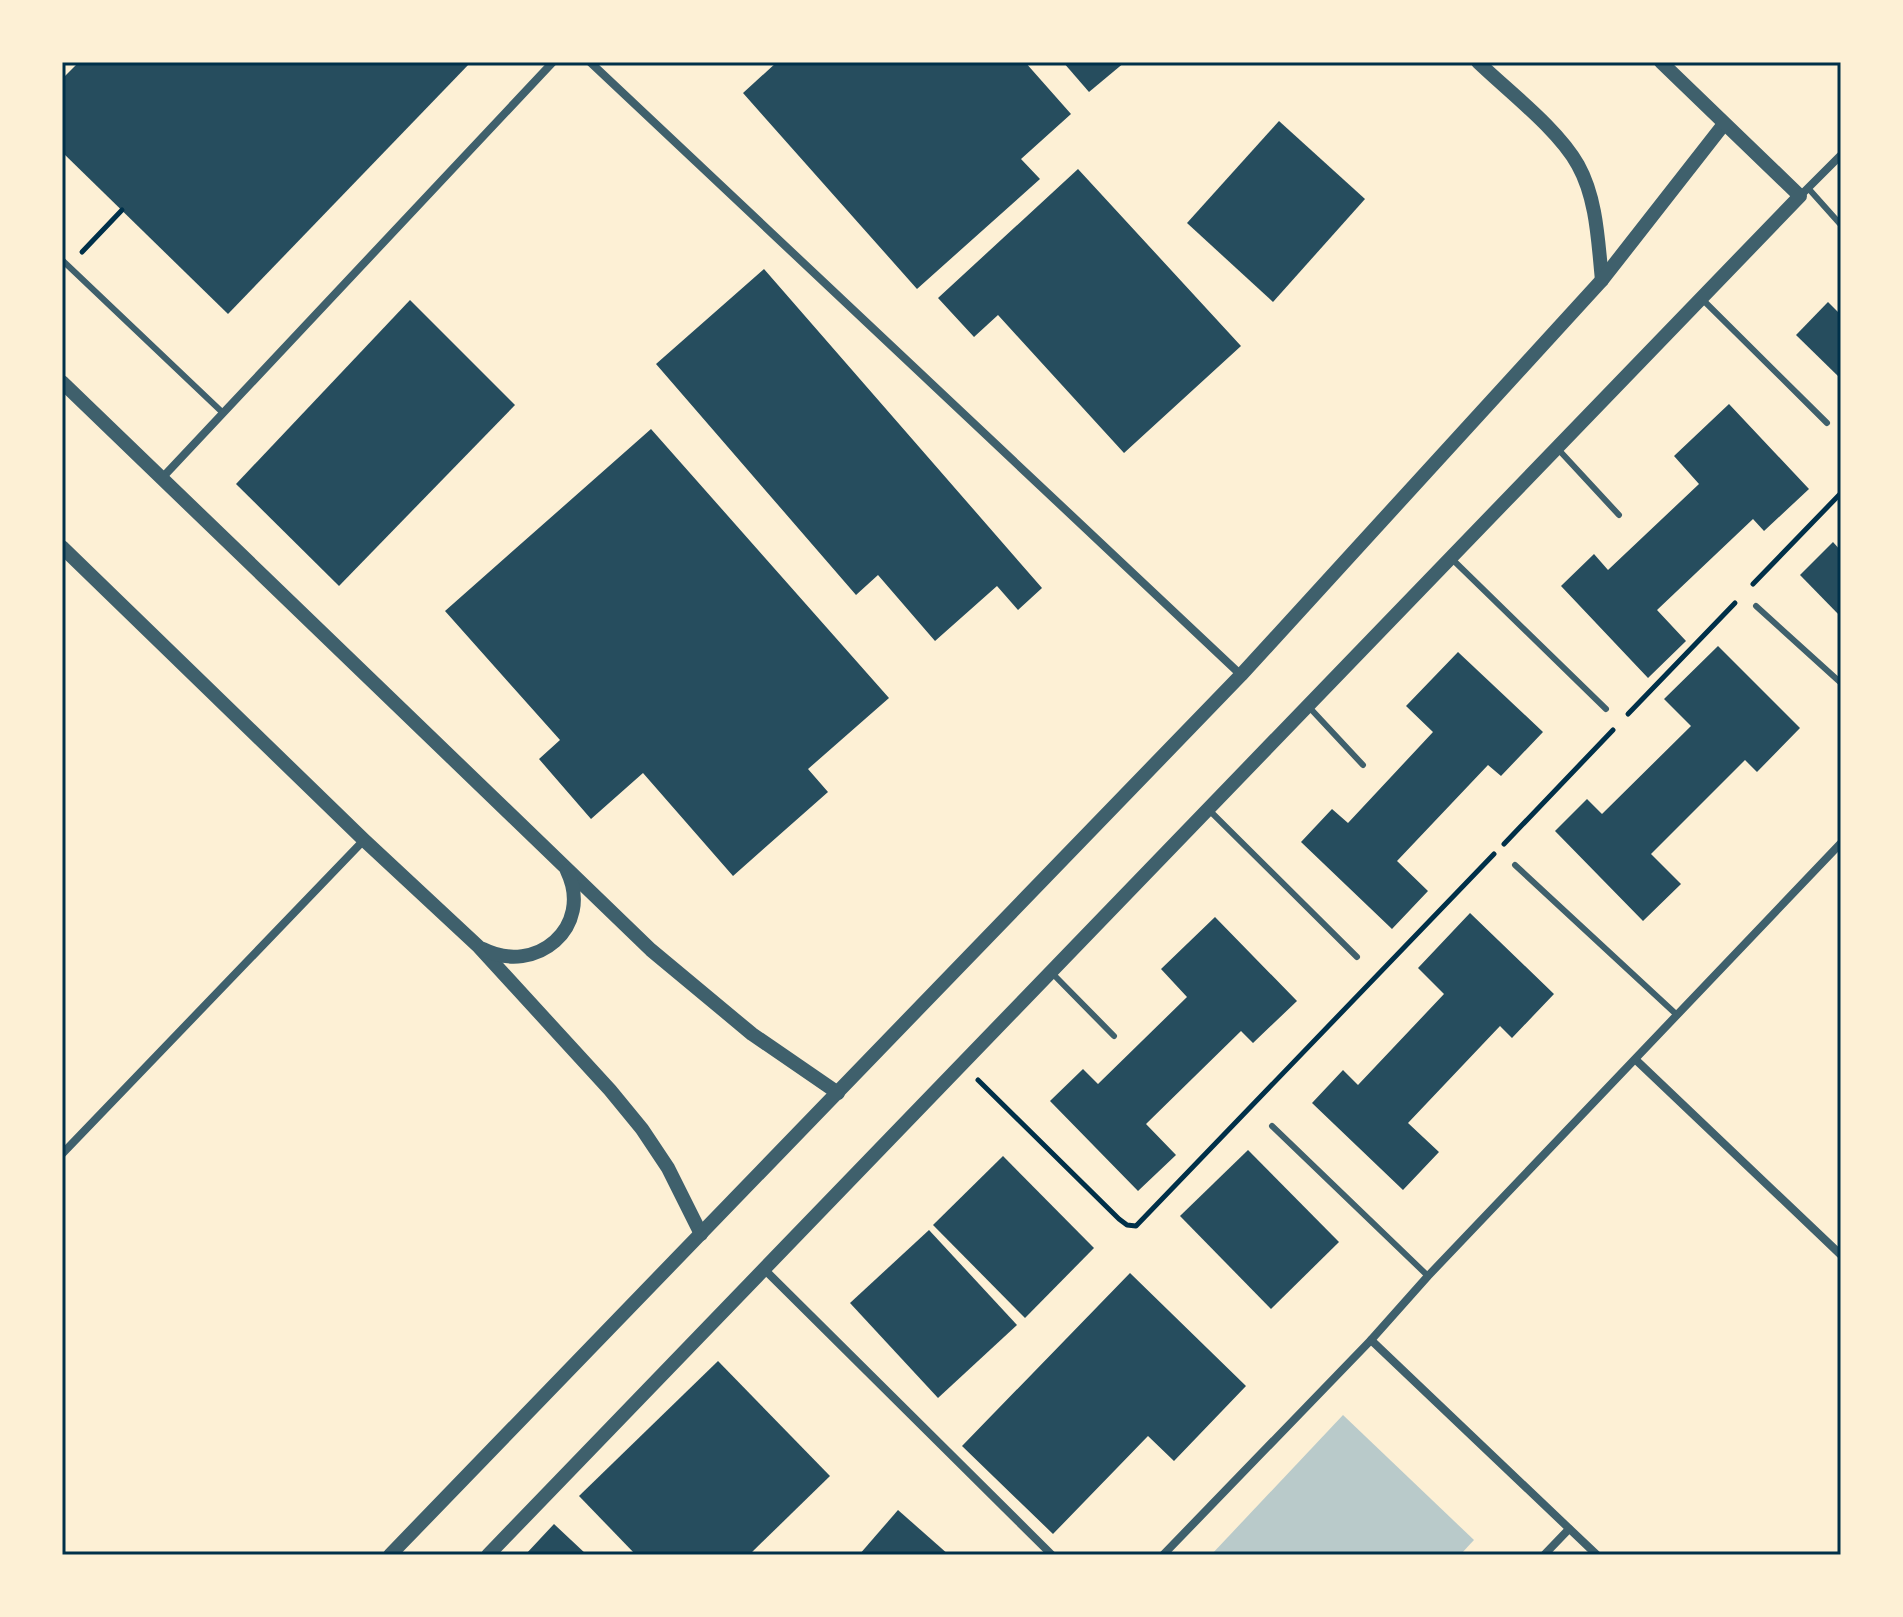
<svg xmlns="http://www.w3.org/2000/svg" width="1903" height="1617" font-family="'Times New Roman',serif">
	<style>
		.green { fill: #b9caca }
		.building { fill: #264d5e }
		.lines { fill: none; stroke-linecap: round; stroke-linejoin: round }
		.path { stroke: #003049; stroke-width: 5 }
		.service { stroke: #3f606c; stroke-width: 6 }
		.minor { stroke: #3f606c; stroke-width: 8 }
		.tertiary { stroke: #3f606c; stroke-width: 14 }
		.neatline { fill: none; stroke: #003049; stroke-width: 3 }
	</style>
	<rect width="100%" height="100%" fill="#fdf0d5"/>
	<!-- green -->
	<path class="green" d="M1343,1415L1474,1540L1460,1555H1211Z"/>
	<!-- building -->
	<g class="building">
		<path d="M79,62H471L228,314L62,152V79Z"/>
		<path d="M777,62H1025L1071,114L1021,159L1040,179L917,289L743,93Z"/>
		<path d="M1063,62H1125L1089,92Z"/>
		<path d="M1279,121L1365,199L1273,302L1187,223Z"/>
		<path d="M1078,169L1241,346L1124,453L998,315L974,337L938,298Z"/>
		<path d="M764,269L1042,588L1018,610L997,586L935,641L878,575L856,595L656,364Z"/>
		<path d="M410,300L515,405L339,586L236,484Z"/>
		<path d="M1828,302L1841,315V379L1796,335Z"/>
		<path d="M1729,404L1809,489L1764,531L1753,519L1657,610L1686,641L1648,678L1561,586L1594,554L1608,570L1699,484L1674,456Z"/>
		<path d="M651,429L889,698L808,769L828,792L733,876L643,773L591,819L539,759L560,740L445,611Z"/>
		<path d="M1833,542L1841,551V617L1800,575Z"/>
		<path d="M1718,646L1800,728L1757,772L1745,760L1651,854L1681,884L1643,921L1555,831L1587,799L1602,814L1691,726L1664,699Z"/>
		<path d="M1458,652L1543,732L1501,776L1488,765L1397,861L1428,891L1392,929L1301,842L1332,809L1348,823L1433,732L1406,706Z"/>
		<path d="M1470,913L1554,994L1512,1038L1500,1026L1408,1123L1439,1152L1403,1190L1312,1103L1343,1070L1358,1085L1444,994L1418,968Z"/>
		<path d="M1215,917L1297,1001L1253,1043L1241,1031L1146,1124L1176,1155L1138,1191L1050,1101L1083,1069L1098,1084L1187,997L1161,969Z"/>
		<path d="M1248,1150L1339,1242L1271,1309L1180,1216Z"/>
		<path d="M1003,1156L1094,1248L1025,1318L933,1225Z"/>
		<path d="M929,1230L1017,1325L938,1398L850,1303Z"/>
		<path d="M1130,1273L1246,1386L1174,1461L1148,1436L1053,1534L962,1446Z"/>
		<path d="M718,1361L830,1476L749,1555H636L579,1496Z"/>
		<path d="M898,1510L949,1555H859Z"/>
		<path d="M554,1524L587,1555H525Z"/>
	</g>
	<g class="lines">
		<!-- path -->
		<g class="path">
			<path d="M82,252L122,210"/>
			<path d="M1753,584L1841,493"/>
			<path d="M1628,714L1735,603"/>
			<path d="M1504,844L1613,730"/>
			<path d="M978,1080L1119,1219L1127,1225L1136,1226L1494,854"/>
		</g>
		<!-- service -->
		<g class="service">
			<path d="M1808,188L1841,225"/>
			<path d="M62,260L222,412"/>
			<path d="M1701,298L1827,423"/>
			<path d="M1557,448L1619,515"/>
			<path d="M1451,558L1606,709"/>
			<path d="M1756,606L1841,683"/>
			<path d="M1308,706L1363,765"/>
			<path d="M1208,809L1357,957"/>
			<path d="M1515,865L1677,1015"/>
			<path d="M1051,972L1114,1036"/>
			<path d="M1272,1126L1428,1276"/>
		</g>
		<!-- minor -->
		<g class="minor">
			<path d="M590,62L1241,675"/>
			<path d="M1800,196L1841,155"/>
			<path d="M162,478L553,62"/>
			<path d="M1636,1060L1841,1255"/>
			<path d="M62,1154L364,840"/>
			<path d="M764,1269L1052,1555"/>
			<path d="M1371,1340L1597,1555"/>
			<path d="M1163,1555L1371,1340L1428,1276L1841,843"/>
			<path d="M1544,1555L1569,1529"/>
		</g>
		<!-- tertiary -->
		<g class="tertiary">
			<path d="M1478,62C1508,91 1558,129 1578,165C1597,199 1598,242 1602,280"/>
			<path d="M62,382L651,950L752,1034L838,1093"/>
			<path d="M62,547L364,840L479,947L610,1090L642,1129L668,1168L701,1234"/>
			<path d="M483,949C536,976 594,927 567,871"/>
			<path d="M390,1555L1241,675L1602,280L1724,124"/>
			<path d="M488,1555L1800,196L1661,62"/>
		</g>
	</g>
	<!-- border -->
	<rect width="1903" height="1617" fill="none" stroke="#fdf0d5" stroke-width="128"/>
	<rect x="64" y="64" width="1775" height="1489" class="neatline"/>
</svg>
